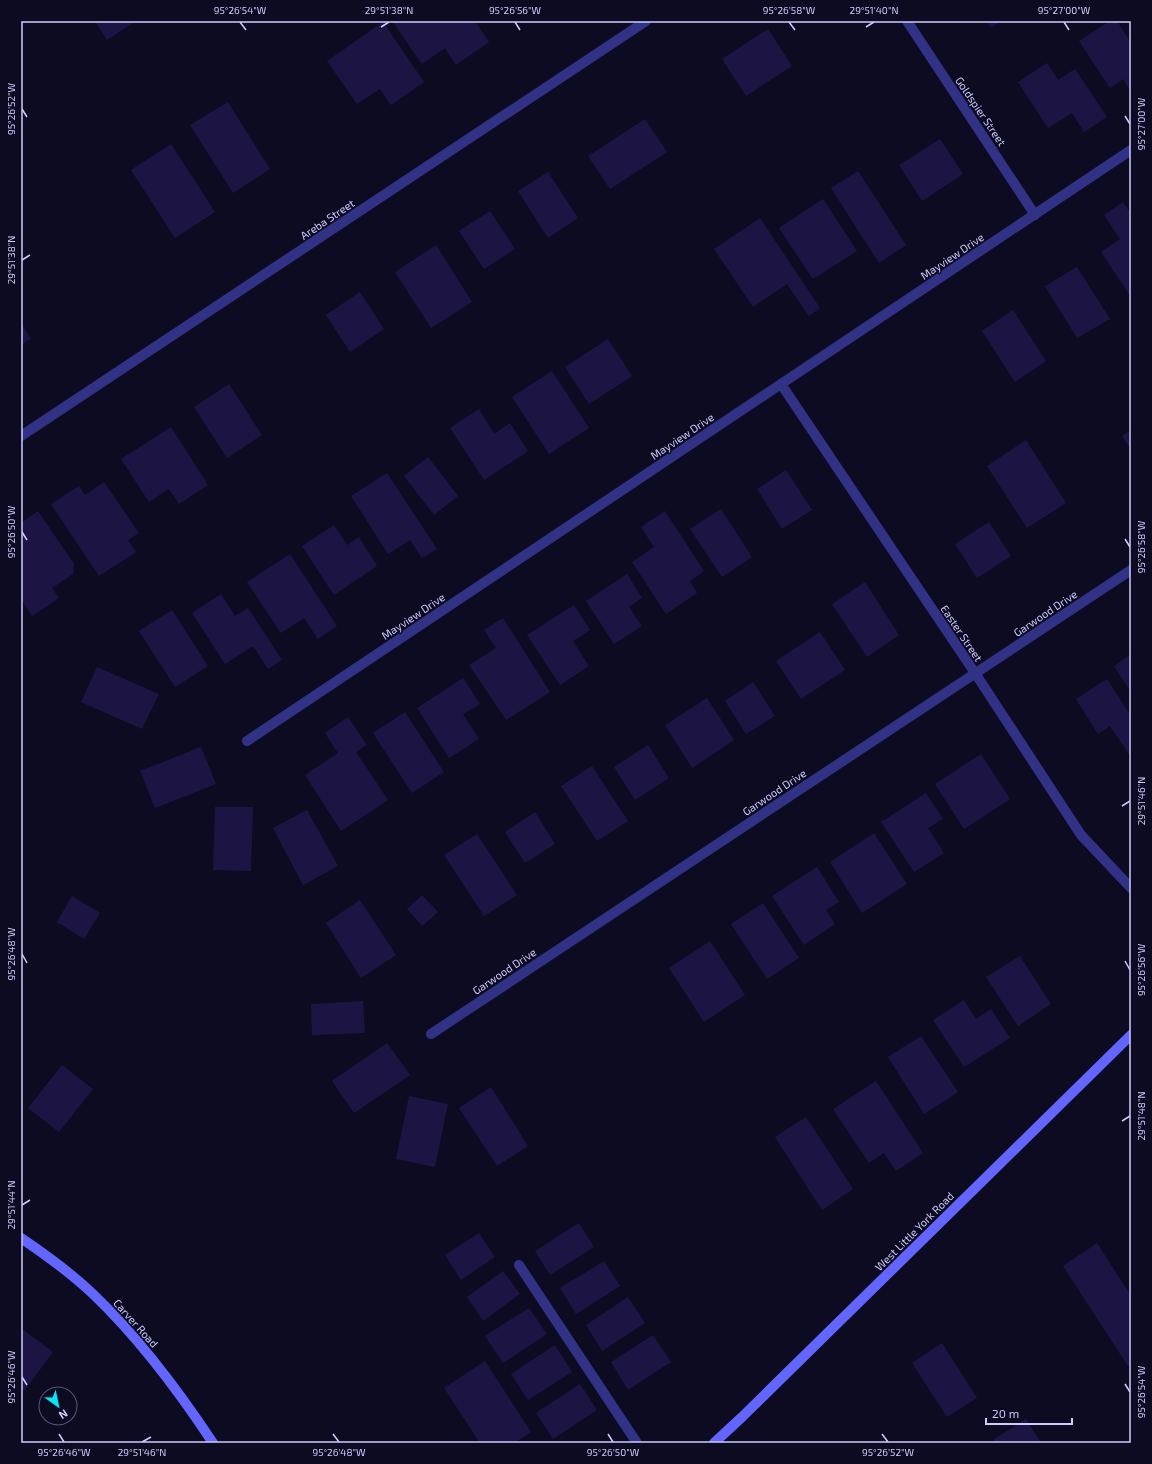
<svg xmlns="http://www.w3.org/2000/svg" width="1152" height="1464" font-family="'Exo 2',sans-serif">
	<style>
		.building { fill: #1c1544 }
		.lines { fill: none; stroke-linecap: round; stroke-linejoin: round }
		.lane { stroke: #313285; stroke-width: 10 }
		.street { stroke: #313285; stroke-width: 10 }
		.secondary { stroke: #6266ff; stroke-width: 10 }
		.ticks { fill: none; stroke: #cecbff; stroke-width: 1.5 }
		.labels { text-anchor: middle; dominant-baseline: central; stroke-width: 3; stroke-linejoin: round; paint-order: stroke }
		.street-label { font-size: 11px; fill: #cecbff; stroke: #0d0b21 }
		.neatline { fill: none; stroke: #cecbff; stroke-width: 1.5 }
		.ticks-label { font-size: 10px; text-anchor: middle; fill: #cecbff }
	</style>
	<rect width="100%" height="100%" fill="#0d0b21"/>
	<!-- building -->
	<g class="building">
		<path d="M95,21H136L107,40Z"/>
		<path d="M392,21H475L489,42L456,65L445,48L422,64Z"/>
		<path d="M987,21H1001L991,28Z"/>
		<path d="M1110,21H1117L1131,43V92L1123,79L1110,88L1079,41Z"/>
		<path d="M383,22L424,82L391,105L380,89L357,104L327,61Z"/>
		<path d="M768,29L792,66L746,96L722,59Z"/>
		<path d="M1047,63L1058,80L1075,69L1107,117L1084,132L1072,113L1048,128L1018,82Z"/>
		<path d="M228,102L270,169L233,193L190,125Z"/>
		<path d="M645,119L667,152L610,189L588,156Z"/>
		<path d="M940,139L963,174L922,201L899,165Z"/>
		<path d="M171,144L215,212L175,238L131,170Z"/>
		<path d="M858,171L906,245L879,263L831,188Z"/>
		<path d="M548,172L578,218L548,238L518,191Z"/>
		<path d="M823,199L857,251L813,279L779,228Z"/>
		<path d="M1123,202L1131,214V293L1129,294L1101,252L1120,239L1104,215Z"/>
		<path d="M490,211L515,249L484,269L459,231Z"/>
		<path d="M760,218L820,308L809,316L787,284L753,307L714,249Z"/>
		<path d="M436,245L472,302L431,328L395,272Z"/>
		<path d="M1077,267L1110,319L1077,338L1045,286Z"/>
		<path d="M360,292L384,329L350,352L326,315Z"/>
		<path d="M1013,310L1046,361L1015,382L982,331Z"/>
		<path d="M21,323L31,339L21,345Z"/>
		<path d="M608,339L632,376L589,404L565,367Z"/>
		<path d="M552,371L589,428L549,454L512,397Z"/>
		<path d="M229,384L262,435L227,458L194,407Z"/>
		<path d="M479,409L494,434L510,423L528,451L484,480L450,428Z"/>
		<path d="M171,427L208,485L179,504L169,489L149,502L121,459Z"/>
		<path d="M1131,430V450L1122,436Z"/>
		<path d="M1026,440L1066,503L1027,528L987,466Z"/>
		<path d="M428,457L458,496L434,515L404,476Z"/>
		<path d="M786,470L812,510L782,529L757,489Z"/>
		<path d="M387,473L437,549L422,558L410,540L388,554L351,496Z"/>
		<path d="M104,482L139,533L128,540L136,552L99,576L51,504L79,486L85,495Z"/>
		<path d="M721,509L752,557L722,577L690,529Z"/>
		<path d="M38,511L74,564L73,574L52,588L59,598L32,616L21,599V523Z"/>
		<path d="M665,511L704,571L690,581L697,593L666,614L632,562L654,547L641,527Z"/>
		<path d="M989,522L1011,556L977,578L955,544Z"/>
		<path d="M334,525L347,545L359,537L377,566L334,595L302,546Z"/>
		<path d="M290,554L337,626L318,639L304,618L281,633L247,582Z"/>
		<path d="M627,574L642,598L629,607L642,626L614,644L586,601Z"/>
		<path d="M865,582L899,635L867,657L832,604Z"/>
		<path d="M221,594L235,616L248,608L282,660L268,669L253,646L225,664L192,613Z"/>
		<path d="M574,605L590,630L573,641L589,666L560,685L527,635Z"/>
		<path d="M172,610L208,666L175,687L139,631Z"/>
		<path d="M503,618L550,692L506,720L469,665L496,648L484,630Z"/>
		<path d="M820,632L845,670L801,699L776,661Z"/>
		<path d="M1131,654V692L1114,666Z"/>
		<path d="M97,667L159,694L142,729L81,702Z"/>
		<path d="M463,678L480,704L463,714L479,739L449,758L417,708Z"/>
		<path d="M1107,679L1131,716V757L1110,726L1098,734L1076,699Z"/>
		<path d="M753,682L775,716L746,734L725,701Z"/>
		<path d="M707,698L734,740L692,768L665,725Z"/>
		<path d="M405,712L444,772L412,793L373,733Z"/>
		<path d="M348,717L367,745L356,752L388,800L341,831L305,775L338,753L325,733Z"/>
		<path d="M648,745L669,778L635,800L614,767Z"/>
		<path d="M201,747L216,784L155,808L140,771Z"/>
		<path d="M981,754L1010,799L964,829L935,784Z"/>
		<path d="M592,766L628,821L597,841L561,786Z"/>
		<path d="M926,793L943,819L928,828L944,853L914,872L881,822Z"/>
		<path d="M215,807H253L251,871L213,870Z"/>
		<path d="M307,810L338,866L303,885L273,828Z"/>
		<path d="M535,812L555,844L525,863L505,832Z"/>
		<path d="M874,833L907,884L862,913L830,862Z"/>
		<path d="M477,834L517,895L484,916L444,855Z"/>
		<path d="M817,867L839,902L826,910L835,924L804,945L772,896Z"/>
		<path d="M422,895L438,912L422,926L407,909Z"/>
		<path d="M72,896L100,913L84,939L57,922Z"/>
		<path d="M360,900L396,955L361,978L326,923Z"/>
		<path d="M763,903L799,958L767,979L731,924Z"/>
		<path d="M710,941L745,995L704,1022L669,968Z"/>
		<path d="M1020,956L1051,1004L1018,1026L986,977Z"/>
		<path d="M964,1000L976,1019L991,1009L1010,1038L964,1067L933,1020Z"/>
		<path d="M363,1001L365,1033L312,1035L311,1004Z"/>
		<path d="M921,1036L958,1092L924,1114L888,1057Z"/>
		<path d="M387,1043L410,1075L354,1113L332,1081Z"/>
		<path d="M62,1065L93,1089L59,1132L28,1108Z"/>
		<path d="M876,1081L923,1153L896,1171L884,1153L869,1163L833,1109Z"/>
		<path d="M491,1087L528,1146L497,1166L459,1108Z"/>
		<path d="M409,1096L448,1104L435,1167L396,1159Z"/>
		<path d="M806,1117L853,1189L822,1210L775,1137Z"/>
		<path d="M579,1223L594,1247L550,1275L535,1251Z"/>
		<path d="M479,1233L495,1257L461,1280L445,1255Z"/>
		<path d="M1097,1243L1131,1296V1364L1128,1366L1063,1266Z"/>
		<path d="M604,1261L620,1286L576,1314L560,1288Z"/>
		<path d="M503,1271L520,1294L483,1321L467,1297Z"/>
		<path d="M628,1297L645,1323L602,1351L586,1325Z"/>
		<path d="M529,1308L547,1334L503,1363L485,1336Z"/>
		<path d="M21,1328L53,1352L24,1391L21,1388Z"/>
		<path d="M653,1335L671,1362L628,1390L611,1362Z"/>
		<path d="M942,1343L977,1398L947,1417L912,1363Z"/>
		<path d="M555,1345L572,1372L528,1400L511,1374Z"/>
		<path d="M485,1361L531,1432L514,1443H480L444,1388Z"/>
		<path d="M580,1384L597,1410L553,1439L536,1413Z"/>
		<path d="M1026,1419L1041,1443H995L993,1440Z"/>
	</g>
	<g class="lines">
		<!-- lane -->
		<path class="lane" d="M519,1265L637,1443"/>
		<!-- street -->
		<g class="street">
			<path d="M907,21L1035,215"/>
			<path d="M781,384L975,673L1081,835L1131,888"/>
			<path d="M21,436L646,21"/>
			<path d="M247,741L1131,150"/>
			<path d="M431,1034L1131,570"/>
		</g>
		<!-- secondary -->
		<g class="secondary">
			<path d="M21,1238C46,1255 71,1273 93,1294C139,1338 178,1390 213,1443"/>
			<path d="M714,1443L741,1418L1131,1035"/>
		</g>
	</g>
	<!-- ticks -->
	<path class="ticks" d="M240,22L246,30M515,22L520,30M789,22L795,30M1064,22L1069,30M381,27L389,22M866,27L874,22M22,109L27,117M1125,116L1130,124M22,260L30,255M22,532L27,540M1125,539L1130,547M1122,806L1130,801M22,954L27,963M1125,961L1130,970M1122,1121L1130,1116M22,1205L30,1200M22,1377L27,1385M1125,1384L1130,1392M59,1434L64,1442M333,1434L339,1442M608,1434L613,1442M882,1434L888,1442M142,1442L151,1437"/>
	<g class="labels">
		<!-- street labels -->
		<g class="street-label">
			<text transform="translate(981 111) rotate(56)">Goldspier Street</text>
			<text transform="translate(327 219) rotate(-34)">Areba Street</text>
			<text transform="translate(952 256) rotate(-34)">Mayview Drive</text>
			<text transform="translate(682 436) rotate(-34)">Mayview Drive</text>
			<text transform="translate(1045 613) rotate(-34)">Garwood Drive</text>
			<text transform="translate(413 616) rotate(-34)">Mayview Drive</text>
			<text transform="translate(962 633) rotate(56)">Easter Street</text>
			<text transform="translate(774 792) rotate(-34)">Garwood Drive</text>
			<text transform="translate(504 971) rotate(-34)">Garwood Drive</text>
			<text transform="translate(914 1231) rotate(-45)">West Little York Road</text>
			<text transform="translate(136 1323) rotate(48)">Carver Road</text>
		</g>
	</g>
	<!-- border -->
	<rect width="1152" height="1464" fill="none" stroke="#0d0b21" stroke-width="44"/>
	<!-- north arrow -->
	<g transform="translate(58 1406) rotate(147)"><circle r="19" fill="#0d0b21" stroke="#5a587a"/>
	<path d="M0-3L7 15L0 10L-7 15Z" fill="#00e9f6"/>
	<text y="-6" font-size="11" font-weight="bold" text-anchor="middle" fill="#cecbff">N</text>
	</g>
	<!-- scale -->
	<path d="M986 1418v6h86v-6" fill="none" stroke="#cecbff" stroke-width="2"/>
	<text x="992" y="1418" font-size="12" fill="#cecbff" stroke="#0d0b21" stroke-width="3" paint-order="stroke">20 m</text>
	<rect x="22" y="22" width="1108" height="1420" class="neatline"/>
	<g class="ticks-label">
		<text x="240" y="14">95°26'54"W</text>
		<text x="389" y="14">29°51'38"N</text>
		<text x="515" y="14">95°26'56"W</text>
		<text x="789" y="14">95°26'58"W</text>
		<text x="874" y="14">29°51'40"N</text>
		<text x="1064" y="14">95°27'00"W</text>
		<text transform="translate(11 109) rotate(-90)" y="4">95°26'52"W</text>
		<text transform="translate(1141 124) rotate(-90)" y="4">95°27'00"W</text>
		<text transform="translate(11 260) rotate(-90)" y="4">29°51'38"N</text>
		<text transform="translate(11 532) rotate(-90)" y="4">95°26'50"W</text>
		<text transform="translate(1141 547) rotate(-90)" y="4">95°26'58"W</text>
		<text transform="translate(1141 801) rotate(-90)" y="4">29°51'46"N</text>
		<text transform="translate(11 954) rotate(-90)" y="4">95°26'48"W</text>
		<text transform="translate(1141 970) rotate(-90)" y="4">95°26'56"W</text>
		<text transform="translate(1141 1116) rotate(-90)" y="4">29°51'48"N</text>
		<text transform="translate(11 1205) rotate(-90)" y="4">29°51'44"N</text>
		<text transform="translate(11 1377) rotate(-90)" y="4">95°26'46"W</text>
		<text transform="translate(1141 1392) rotate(-90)" y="4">95°26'54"W</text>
		<text x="64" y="1456">95°26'46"W</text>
		<text x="142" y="1456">29°51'46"N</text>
		<text x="339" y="1456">95°26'48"W</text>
		<text x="613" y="1456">95°26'50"W</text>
		<text x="888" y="1456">95°26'52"W</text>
	</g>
</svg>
